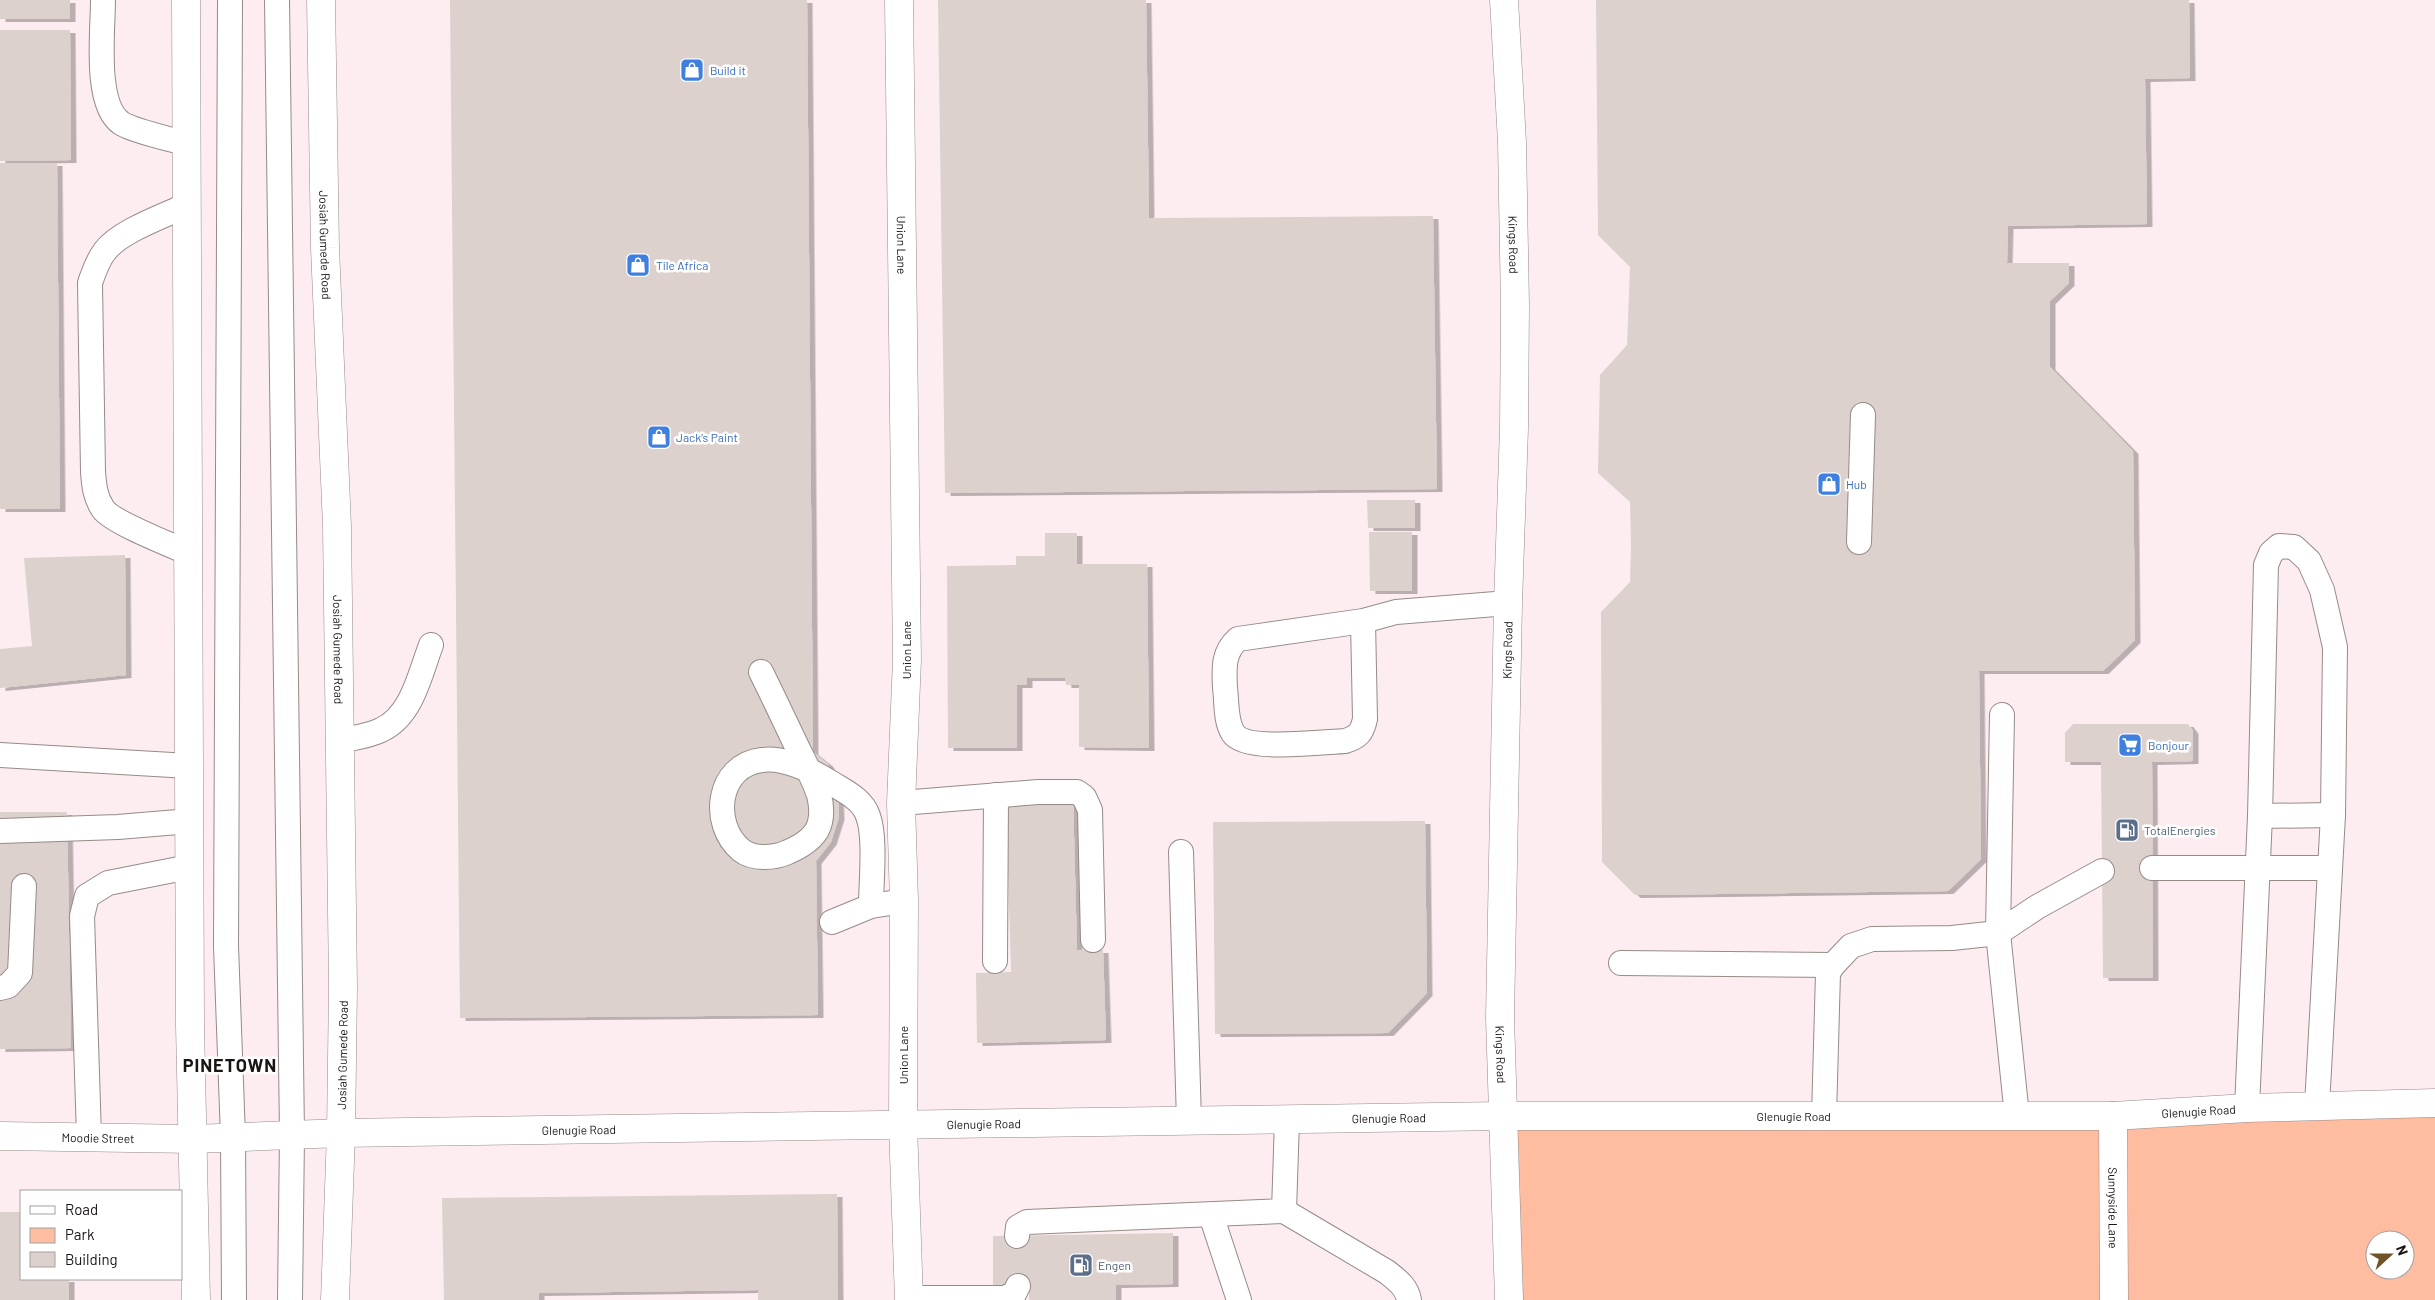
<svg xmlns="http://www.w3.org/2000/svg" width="2435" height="1300" font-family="Barlow,sans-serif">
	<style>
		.commercial { fill: #fdedf0; fill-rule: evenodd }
		.green { fill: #febca0; fill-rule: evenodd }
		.building { fill: #dcd1cc; filter: url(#shadow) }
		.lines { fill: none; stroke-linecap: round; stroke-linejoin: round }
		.lane-casing { stroke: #958b87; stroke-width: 26 }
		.street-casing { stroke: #958b87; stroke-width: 29 }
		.secondary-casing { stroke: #958b87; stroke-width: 29 }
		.primary-casing { stroke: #958b87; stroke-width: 29 }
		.lane { stroke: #fff; stroke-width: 24 }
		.street { stroke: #fff; stroke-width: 28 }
		.secondary { stroke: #fff; stroke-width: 28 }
		.primary { stroke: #fff; stroke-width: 28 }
		.labels { text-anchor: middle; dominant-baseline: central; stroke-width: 5; stroke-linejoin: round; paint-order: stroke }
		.shop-label { font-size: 12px; fill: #366cbe; stroke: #fff; text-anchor: start }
		.street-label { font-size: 12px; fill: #191513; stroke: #fff }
		.service-label { font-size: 12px; fill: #4e5e75; stroke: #fff; text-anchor: start }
		.district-label { font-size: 18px; font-weight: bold; letter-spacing: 1px; fill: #191513; stroke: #fff }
	</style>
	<defs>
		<filter id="shadow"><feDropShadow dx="5.5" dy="3" stdDeviation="0" flood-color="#0004"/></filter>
	</defs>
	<rect width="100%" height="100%" fill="#fdfbfa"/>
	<!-- commercial -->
	<path class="commercial" d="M0,0H2435V1103L1511,1300H0ZM21,1191H181V1279H21Z"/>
	<!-- green -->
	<path class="green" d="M2435,1103V1300H1511L1503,1116ZM2375,1240H2405V1270H2375Z"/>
	<!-- building -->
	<g class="building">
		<rect x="0" y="0" width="70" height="19"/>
		<path d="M450,0H807L813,752L828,764L838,790L839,817L831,842L816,861L818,1015L460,1018Z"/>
		<path d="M938,0H1146L1149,218L1433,216L1437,489L945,493Z"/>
		<path d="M1596,0H2189L2190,78L2145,79L2147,224L2008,226L2007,263H2069V283L2050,301V367L2133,451L2135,640L2103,671H1979L1981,859L1948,891L1635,895L1602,862L1601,612L1630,582L1631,545L1630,502L1598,473L1600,375L1627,345L1630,267L1598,235Z"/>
		<path d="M0,30H70L71,160L0,161Z"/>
		<path d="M0,163H57L60,509H0Z"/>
		<path d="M1367,500H1415V528H1368Z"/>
		<path d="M1369,532H1412V591H1370Z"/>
		<path d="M1045,533H1077V564H1147L1149,748L1079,747V685H1066L1065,678H1027V685H1017V748H948L947,566L1016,565V556H1045Z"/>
		<path d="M125,555L126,675L0,688V649L32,646L24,558Z"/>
		<path d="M2073,724H2188L2193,731V761L2152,762L2153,978H2103L2101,762H2065V733Z"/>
		<path d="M1073,798L1077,950H1103L1106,1040L977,1043L976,973L1011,972L1006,799Z"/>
		<path d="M0,812H67L71,1048L0,1049Z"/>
		<path d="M1425,821L1427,993L1388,1033L1215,1034L1213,822Z"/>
		<path d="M837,1194L838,1300H758V1290L539,1293V1300H444L442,1198Z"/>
		<path d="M0,1212H21V1279H69V1300H0Z"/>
		<path d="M1173,1233V1284L1116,1285V1300H1029V1285L993,1286V1236Z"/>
	</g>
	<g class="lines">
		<!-- lane casing -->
		<g class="lane-casing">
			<g id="lane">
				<path d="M103,0C103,31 94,104 121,123C133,131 171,139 187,144"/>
				<path d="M230,0L226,946L233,1137L234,1300"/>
				<path d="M277,0L292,1135L290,1300"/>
				<path d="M187,205C164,216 120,231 105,251C97,261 94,272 90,283L93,472C94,485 95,497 103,509C112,522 171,545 189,553"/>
				<path d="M1859,542L1863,415"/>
				<path d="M1363,621L1365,719C1362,733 1358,737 1345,741C1322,742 1245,752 1233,733C1225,720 1227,702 1225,688C1224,668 1223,652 1238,639L1363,621L1396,612L1508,603"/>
				<path d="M761,672C774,698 786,724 799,751C806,765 814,780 819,795C821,803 822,814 820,822C817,837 802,846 788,852C775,858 753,860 741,850C710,824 717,765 762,760C785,757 814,772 833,784C846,792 863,800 868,816C876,837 871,883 871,906"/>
				<path d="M2002,715L1998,933L2017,1116"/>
				<path d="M340,741C353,738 369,736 381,730C412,716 420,674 431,645"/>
				<path d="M0,755L189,766"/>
				<path d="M901,803L1038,792H1077L1084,797L1090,810L1093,940"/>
				<path d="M2260,816L2333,815"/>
				<path d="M0,831L118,827L190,821"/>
				<path d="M1181,852L1189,1121"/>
				<path d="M2152,868H2330"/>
				<path d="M832,922L871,906L904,901"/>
				<path d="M995,961L996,795"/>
				<path d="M1621,963L1833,965"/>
				<path d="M0,988L8,986L20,973L24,886"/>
				<path d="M2247,1108L2260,816L2266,565L2271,553L2279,546L2294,547L2309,561L2322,590L2335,647L2333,815L2317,1106"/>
				<path d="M1824,1117L1828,973L1833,965L1851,946L1872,939L1952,938L1998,933L2037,907L2102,871"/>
				<path d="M89,1137L82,916L87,896L108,883L189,867"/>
				<path d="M1284,1211L1387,1272C1397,1280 1407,1287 1409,1300"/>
				<path d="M1211,1215L1239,1300"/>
				<path d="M1017,1236L1018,1227L1027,1222L1284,1211L1287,1120"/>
				<path d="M909,1298H1005L1014,1294L1018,1286"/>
			</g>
		</g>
		<!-- street casing -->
		<g class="street-casing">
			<g id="street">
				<path id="s1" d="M899,0L907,660L901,803L904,901L903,1125L909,1300"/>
				<path id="s2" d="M1504,0L1512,142L1515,306L1514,428L1508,603L1500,1018L1509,1300"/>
				<path id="s3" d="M2113,1116L2114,1300"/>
				<path id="s4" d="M0,1136L194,1139"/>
			</g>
		</g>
		<!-- secondary casing -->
		<g class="secondary-casing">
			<g id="secondary">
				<path id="s5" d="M194,1139L341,1133L1503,1116H2113L2247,1108L2435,1103"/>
			</g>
		</g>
		<!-- primary casing -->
		<g class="primary-casing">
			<g id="primary">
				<path d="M186,0L190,1025L196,1300"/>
				<path id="s6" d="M321,0L325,248L337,526L343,987L341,1133L335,1300"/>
			</g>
		</g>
		<!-- lane -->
		<use href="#lane" class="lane"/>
		<!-- street -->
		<use href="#street" class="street"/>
		<!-- secondary -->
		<use href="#secondary" class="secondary"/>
		<!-- primary -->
		<use href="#primary" class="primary"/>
	</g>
	<!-- icons -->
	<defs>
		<g id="shop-square" transform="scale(1.25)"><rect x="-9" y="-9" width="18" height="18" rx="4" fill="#3f7fe0" stroke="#fff"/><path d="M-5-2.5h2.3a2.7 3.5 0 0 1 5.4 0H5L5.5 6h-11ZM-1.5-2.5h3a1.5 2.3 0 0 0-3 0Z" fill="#fff"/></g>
		<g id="supermarket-square" transform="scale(1.25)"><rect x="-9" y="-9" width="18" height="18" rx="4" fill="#3f7fe0" stroke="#fff"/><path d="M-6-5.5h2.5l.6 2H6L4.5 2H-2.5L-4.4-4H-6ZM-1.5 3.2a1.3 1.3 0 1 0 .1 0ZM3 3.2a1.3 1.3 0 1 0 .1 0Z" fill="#fff"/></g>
		<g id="fuel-square" transform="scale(1.25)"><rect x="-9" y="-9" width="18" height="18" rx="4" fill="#5c6f8a" stroke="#fff"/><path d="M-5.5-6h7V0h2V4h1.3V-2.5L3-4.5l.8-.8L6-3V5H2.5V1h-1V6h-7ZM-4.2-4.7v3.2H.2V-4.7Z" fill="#fff"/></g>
	</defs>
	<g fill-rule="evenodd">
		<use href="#shop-square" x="692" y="70"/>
		<use href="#shop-square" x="638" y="265"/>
		<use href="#shop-square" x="659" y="437"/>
		<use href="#shop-square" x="1829" y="484"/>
		<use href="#supermarket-square" x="2130" y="745"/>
		<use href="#fuel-square" x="2127" y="830"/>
		<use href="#fuel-square" x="1081" y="1265"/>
	</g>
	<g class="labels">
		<!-- shop labels -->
		<g class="shop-label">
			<text x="710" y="70">Build it</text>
			<text x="656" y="265">Tile Africa</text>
			<text x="676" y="437">Jack's Paint</text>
			<text x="1846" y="484">Hub</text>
			<text x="2148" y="745">Bonjour</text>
		</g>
		<!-- street labels -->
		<g class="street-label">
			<text stroke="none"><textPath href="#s6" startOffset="245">Josiah Gumede Road</textPath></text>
			<text stroke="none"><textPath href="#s1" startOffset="245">Union Lane</textPath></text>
			<text stroke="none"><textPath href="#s2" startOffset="245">Kings Road</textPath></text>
			<text stroke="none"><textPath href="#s6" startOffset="650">Josiah Gumede Road</textPath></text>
			<text transform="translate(906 650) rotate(-90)">Union Lane</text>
			<text transform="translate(1507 650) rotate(-89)">Kings Road</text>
			<text transform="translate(342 1055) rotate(-89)">Josiah Gumede Road</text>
			<text transform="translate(903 1055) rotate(-90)">Union Lane</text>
			<text stroke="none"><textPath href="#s2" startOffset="1055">Kings Road</textPath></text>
			<text stroke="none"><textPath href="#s5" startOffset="2005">Glenugie Road</textPath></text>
			<text stroke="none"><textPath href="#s5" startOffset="1600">Glenugie Road</textPath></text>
			<text stroke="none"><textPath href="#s5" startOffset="1195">Glenugie Road</textPath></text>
			<text stroke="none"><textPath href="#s5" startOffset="790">Glenugie Road</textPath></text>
			<text stroke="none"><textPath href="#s5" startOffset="385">Glenugie Road</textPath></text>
			<text stroke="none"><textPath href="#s4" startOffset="98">Moodie Street</textPath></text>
			<text stroke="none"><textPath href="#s3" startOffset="92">Sunnyside Lane</textPath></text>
		</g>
		<!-- service labels -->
		<g class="service-label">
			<text x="2144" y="830">TotalEnergies</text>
			<text x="1098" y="1265">Engen</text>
		</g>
		<!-- district labels -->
		<g class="district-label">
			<text x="230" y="1065">PINETOWN</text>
		</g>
	</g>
	<!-- legend -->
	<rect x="20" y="1190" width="162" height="90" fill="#ffffff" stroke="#a3a1a1"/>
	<rect x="30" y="1206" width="25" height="8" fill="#ffffff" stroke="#a3a1a1"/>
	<text x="65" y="1215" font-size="15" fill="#191513">Road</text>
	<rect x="30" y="1228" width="25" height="15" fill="#febca0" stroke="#a3a1a1"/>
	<text x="65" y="1240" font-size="15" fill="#191513">Park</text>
	<rect x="30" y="1252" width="25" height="15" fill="#dcd1cc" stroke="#a3a1a1"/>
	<text x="65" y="1265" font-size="15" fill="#191513">Building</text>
	<!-- north arrow -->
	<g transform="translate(2390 1255) rotate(69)"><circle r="24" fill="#ffffff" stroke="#a3a1a1"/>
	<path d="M0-4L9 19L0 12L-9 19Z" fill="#6f5225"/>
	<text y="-8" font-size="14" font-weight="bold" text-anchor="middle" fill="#191513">N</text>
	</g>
</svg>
